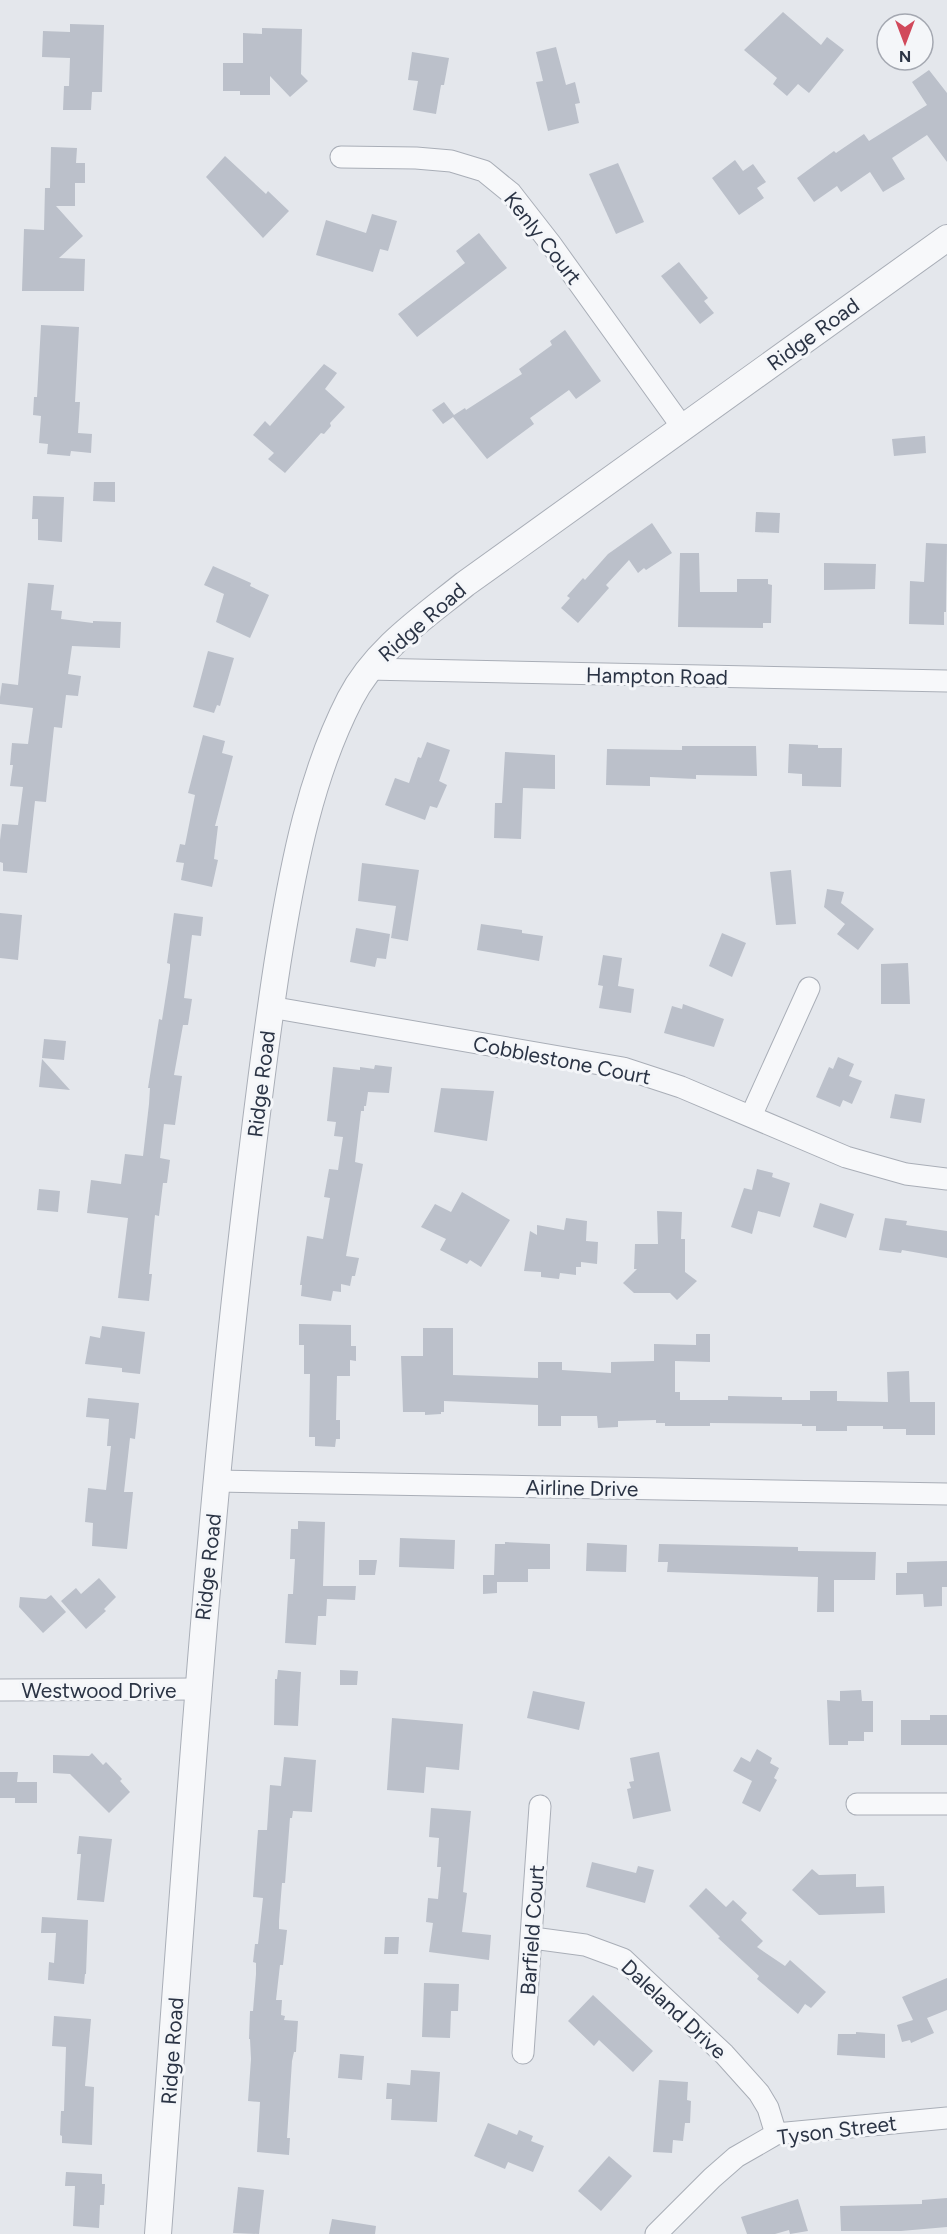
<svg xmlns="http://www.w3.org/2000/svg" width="947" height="2234" font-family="Figtree,sans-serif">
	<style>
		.building { fill: #bbc0ca }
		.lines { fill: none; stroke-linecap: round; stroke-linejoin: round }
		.minor-casing { stroke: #a9aeb7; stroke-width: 23 }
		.tertiary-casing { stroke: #a9aeb7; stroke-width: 28 }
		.minor { stroke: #f7f8fa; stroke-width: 21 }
		.tertiary { stroke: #f7f8fa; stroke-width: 26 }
		.labels { text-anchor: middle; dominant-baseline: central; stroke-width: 6; stroke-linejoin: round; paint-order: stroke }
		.street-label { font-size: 21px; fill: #2b3445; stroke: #f4f6f9 }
	</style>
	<rect width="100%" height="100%" fill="#e4e7ec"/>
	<!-- building -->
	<g class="building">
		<path d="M783,12L821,45L827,37L844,50L809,93L798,84L787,96L773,84L777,78L744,50Z"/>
		<path d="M70,24L104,25L102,92H92L91,110H63L64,86H69L70,58L42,57L43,31L70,32Z"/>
		<path d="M262,28L302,29L301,74L308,81L290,97L270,76V95H240V91H223V63H243V33L262,34Z"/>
		<path d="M556,47L566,85L575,82L580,103L575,104L579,123L548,131L536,82L543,81L536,52Z"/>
		<path d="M412,52L449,58L444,85H441L436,114L413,110L418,81L408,80Z"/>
		<path d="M929,70L947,93V162L927,135L892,158L905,179L883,192L870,172L841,192L837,186L814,202L797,178L834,151L836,153L864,134L869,141L927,105L912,82Z"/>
		<path d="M51,147L77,148L76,163H85V183H75V206H56L83,236L59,258L85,259L84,291H22L24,229L44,230L45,188H50Z"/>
		<path d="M225,156L266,194L268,191L289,211L263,238L206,177Z"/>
		<path d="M735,160L743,171L753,164L766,182L757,188L764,198L739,215L712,178Z"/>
		<path d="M618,163L644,222L616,234L589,174Z"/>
		<path d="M372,214L397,221L388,251L380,249L373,272L316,255L326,220L366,233Z"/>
		<path d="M479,233L507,268L417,337L398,314L465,263L456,251Z"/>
		<path d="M679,262L708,298L704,301L714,313L700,324L661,276Z"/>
		<path d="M41,325L79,327L75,402H80L78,433L92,434L91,453L71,451L70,456L47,454L48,444L39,443L41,416L33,415L34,397H37Z"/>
		<path d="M565,330L601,381L576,399L569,390L530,418L534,424L487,459L453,417L443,424L432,410L444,402L454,415L465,408L466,410L522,374L519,369L552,345L550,341Z"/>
		<path d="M324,364L337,373L325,389L345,407L330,423L331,426L324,434L321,433L285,473L268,459L274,453L253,435L265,421L270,426Z"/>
		<path d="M925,436L926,453L894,456L892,439Z"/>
		<path d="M94,482H115V502L93,501Z"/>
		<path d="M33,496L64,497L62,542L38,540V519H32Z"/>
		<path d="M756,512L780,513L779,533L755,532Z"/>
		<path d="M652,523L672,553L646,570L644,568L638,573L629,560L606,585L609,588L578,623L561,608L570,598L567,596L583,578L585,580L608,554Z"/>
		<path d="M926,543L947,544L946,612H944V625L909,624L910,581L924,582Z"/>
		<path d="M680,553H699L700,592H737V579H768V584L772,585L771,623H763V628L678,627Z"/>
		<path d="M824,563L876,564L875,589L824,590Z"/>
		<path d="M213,566L251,583L250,586L269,595L250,638L216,622L224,594L204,585Z"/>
		<path d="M28,583L54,585L51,610L62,611L61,619L93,623V621L121,622L120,648L72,646L68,674L81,676L78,696L66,695L62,728L54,727L46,802L35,801L27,873L3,871V863L0,862V840L2,824L18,825L23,787L10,786L13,765H10L12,743L28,744L33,708L0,704V697L2,683L18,685Z"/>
		<path d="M208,651L234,658L220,706L217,705L214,713L193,707Z"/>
		<path d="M203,735L225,741L222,753L233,756L215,826H218L214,859L218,860L212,887L181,880L184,863L176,862L180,844L185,845L195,795L188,793Z"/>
		<path d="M427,742L450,750L439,781L447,785L437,808L430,806L425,820L385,805L395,778L409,783L418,757L421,758Z"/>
		<path d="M789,744L818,745V748H842L841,787L802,786V774L788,773Z"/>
		<path d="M682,746H756L757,776L696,775V779L650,777V786L606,785L607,749L682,750Z"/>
		<path d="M505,752L555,755V789L523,788L521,839L494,838L495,803H502Z"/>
		<path d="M362,863L419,870L408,941L391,938L396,906L358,901Z"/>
		<path d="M791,870L796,924L776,925L770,872Z"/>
		<path d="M827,889L844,892L841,903L874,929L858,950L837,934L845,924L824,907Z"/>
		<path d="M0,913L22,915L18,960L0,958Z"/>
		<path d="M174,913L203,917L201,936L192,935L184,998L192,999L188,1025H183L174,1075L182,1076L175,1125L164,1124L160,1158L170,1160L167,1183H163L159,1216L155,1215L149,1274H152L149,1301L118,1298L128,1218L87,1213L91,1180L121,1184L125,1154L143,1156L149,1104L150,1088H148L159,1019L162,1020L170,969V964L167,963Z"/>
		<path d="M481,924L522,930V933L543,936L539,961L477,950Z"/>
		<path d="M356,928L390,934L386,959L377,958L375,967L350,962Z"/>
		<path d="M722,933L746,943L732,977L709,966Z"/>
		<path d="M603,955L622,958L618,986L634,989L631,1013L599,1008L603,986L598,985Z"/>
		<path d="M908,963L910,1004H881V964Z"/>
		<path d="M683,1004L724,1019L714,1047L664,1033L672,1006L682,1009Z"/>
		<path d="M44,1039L66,1041L64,1060L42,1058Z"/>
		<path d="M838,1057L854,1064L849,1076L862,1081L852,1104L843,1100L840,1107L816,1097L829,1067L833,1069Z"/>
		<path d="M42,1059L70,1090L39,1087Z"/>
		<path d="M375,1065L392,1067L389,1093L368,1092L366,1106H364V1111H361L355,1162L363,1164L346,1256L359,1258L355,1276H352L350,1286L341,1284V1292L333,1291L331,1301L301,1296L302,1285H300L307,1236L323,1239L330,1198L324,1197L329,1169L338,1170L343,1137L334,1136L336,1122L327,1121L333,1067L360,1070V1067L374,1069Z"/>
		<path d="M441,1088L494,1091L487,1141L434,1132Z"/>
		<path d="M895,1094L925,1099L921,1123L890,1118Z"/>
		<path d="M757,1169L773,1173L772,1177L790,1183L780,1217L758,1211L752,1234L731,1227L744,1188L752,1190Z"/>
		<path d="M39,1189L60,1191L58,1212L37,1210Z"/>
		<path d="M462,1192L510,1220L481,1267L470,1260L467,1264L440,1250L446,1239L421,1227L435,1204L451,1212Z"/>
		<path d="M820,1203L854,1214L846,1238L813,1227Z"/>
		<path d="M657,1211L682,1212L681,1239H685V1272L697,1281L677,1300L670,1293H634L623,1283L637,1269H634L635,1244H658Z"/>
		<path d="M566,1218L587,1221L586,1241L598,1242L597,1264L581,1262V1267H576V1275L560,1273L559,1279L541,1277V1272L524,1271L530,1231L537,1235V1225L564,1230Z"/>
		<path d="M885,1218L907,1221L906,1225L947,1231V1258L902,1250L901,1253L879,1250Z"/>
		<path d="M299,1324L351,1325V1346H356V1361L350,1360V1376H337L336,1420H340V1439H336L335,1447L315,1446V1437H309L310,1374H304V1345H299Z"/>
		<path d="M102,1326L145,1332L140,1374L122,1372V1368L85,1364L90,1336L100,1338Z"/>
		<path d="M423,1328H453V1375L538,1378V1362H562V1370L611,1373V1362L654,1361V1344L696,1345V1334H710V1362L675,1361V1392H680V1400H728V1396L782,1397V1400H810V1391H837V1401L888,1402L887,1372L909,1371L910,1402H935V1435H906V1429H883V1426H847V1431H816V1426H802V1424L710,1423V1426H665V1423H656V1420L618,1421V1427L598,1428L597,1416H561V1426H538V1405L490,1403L444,1401V1412H441V1414L425,1415V1412H403L401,1356H423Z"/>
		<path d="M88,1398L139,1403L135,1439L130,1438L124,1492H133L127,1549L92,1546L93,1523L85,1522L88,1488L106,1490L111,1446H107L109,1419L86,1417Z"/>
		<path d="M298,1521L325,1522L323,1586H356L355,1600L327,1599L326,1616H318L316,1645L285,1643L288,1594H293L295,1559H290L291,1529H298Z"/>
		<path d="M400,1538L455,1540L454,1569L399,1567Z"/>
		<path d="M505,1542L550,1544V1569H528V1582H497V1593L483,1594V1575H494L495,1544H505Z"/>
		<path d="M587,1543L627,1545L626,1572L586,1571Z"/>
		<path d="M659,1544L798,1547V1551L876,1552L875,1580H834V1612H817L818,1577L667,1572L668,1562H658Z"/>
		<path d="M359,1560H377L375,1575H359Z"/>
		<path d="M947,1561V1587H942V1606L924,1607L923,1594L896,1595V1573H907V1562Z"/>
		<path d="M99,1578L116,1597L104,1609L106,1611L86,1629L61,1601L76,1588L81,1594Z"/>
		<path d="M51,1595L66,1612L43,1633L19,1607L20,1597L46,1599Z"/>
		<path d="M278,1670L301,1672L298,1726L274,1725L275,1679H277Z"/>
		<path d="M340,1670L358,1671L357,1685H340Z"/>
		<path d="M861,1690L862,1701H873V1732H864V1741H848V1745H829L827,1700L840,1701V1691Z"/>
		<path d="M533,1691L585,1702L579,1730L527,1718Z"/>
		<path d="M930,1715H947V1745H901V1720H930Z"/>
		<path d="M392,1718L463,1724L459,1770L426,1767L424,1793L387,1790Z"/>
		<path d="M757,1749L772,1758L770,1763L779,1768L774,1778L777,1780L760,1812L742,1803L752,1781L733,1771L741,1757L750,1762Z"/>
		<path d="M659,1752L671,1811L633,1819L627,1789L631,1788L629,1782L634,1781L630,1758Z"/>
		<path d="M92,1753L103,1765L106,1762L122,1779L120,1781L130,1792L109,1813L70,1774L53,1773V1755L89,1756Z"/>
		<path d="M284,1757L316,1760L312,1812L293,1811L292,1818H290L285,1883H282L279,1921V1929L287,1930L283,1965H280L276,2000H282L281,2015L285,2016L284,2020L298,2021L296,2052H294L292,2061L287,2138H290L289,2155L257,2152L260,2102L248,2101L251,2059L250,2039H249L250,2011H253L256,1974V1963L253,1962L255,1944H258L263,1898L253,1897L258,1830H267L270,1785L281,1786Z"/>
		<path d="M0,1772H18L17,1782H37V1803H15V1798H0Z"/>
		<path d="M431,1808L471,1811L463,1892L467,1893L462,1932L491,1935L489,1960L429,1952L433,1923L426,1922L428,1898L438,1899L441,1867H437L439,1838L429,1837Z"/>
		<path d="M79,1836L112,1839L104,1902L77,1900L81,1854H77Z"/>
		<path d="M592,1862L636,1873L638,1866L654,1870L645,1903L586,1887Z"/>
		<path d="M812,1869L819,1875L856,1874V1887L884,1886L885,1913L819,1915L792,1890Z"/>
		<path d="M706,1888L726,1907L733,1900L747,1913L741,1920L763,1941L757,1947L785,1966L790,1960L826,1992L811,2008L805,2004L798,2014L757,1979L759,1976L718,1938L720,1937L689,1906Z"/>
		<path d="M42,1917L88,1920L86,1974H85L84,1984L48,1980L49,1962L54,1963L56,1933H41Z"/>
		<path d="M385,1937H399L398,1954H384Z"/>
		<path d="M947,1978V2010L927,2018L934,2033L911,2043L910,2040L902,2042L897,2025L913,2020L902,1997Z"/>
		<path d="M424,1983L459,1984L458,2011H451L450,2038L422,2037Z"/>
		<path d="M593,1995L653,2051L633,2072L599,2040L594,2046L568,2021Z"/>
		<path d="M54,2016L91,2019L85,2086L94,2087L92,2145L62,2143V2136L60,2135L61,2111H64L66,2047L52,2046Z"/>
		<path d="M856,2032L885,2034V2058L837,2055L838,2034H856Z"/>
		<path d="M340,2054L364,2056L362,2080L338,2078Z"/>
		<path d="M411,2070L440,2072L437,2122L391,2120L392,2099H386L387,2083L410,2085Z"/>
		<path d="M659,2080L688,2082L687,2100L691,2101L690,2123H685L683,2141L673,2140L672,2153L653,2152Z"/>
		<path d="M488,2123L517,2135L519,2130L533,2136L531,2141L544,2146L533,2172L508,2162L505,2169L474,2156Z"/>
		<path d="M609,2156L632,2176L601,2211L578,2191Z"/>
		<path d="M66,2172L102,2174V2184H105L104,2205H100L99,2228L73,2226L75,2186H65Z"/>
		<path d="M238,2187L264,2190L259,2234L233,2233Z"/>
		<path d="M947,2198V2227L901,2231H841L840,2206L922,2204V2200Z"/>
		<path d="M798,2199L808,2231L790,2234L789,2230L775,2234H747L741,2217Z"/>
		<path d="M332,2219L376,2226L375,2234H329Z"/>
	</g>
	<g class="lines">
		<!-- minor casing -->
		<g class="minor-casing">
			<g id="minor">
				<path d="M341,157L416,158L451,161L484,171L511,193L550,243L683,428"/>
				<path d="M367,669L947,681"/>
				<path d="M270,1007L623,1068L681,1087L846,1157L906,1174L947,1179"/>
				<path d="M751,1116L809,988"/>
				<path d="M217,1481L947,1494"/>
				<path d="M0,1690L197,1689"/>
				<path d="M857,1804H947"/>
				<path d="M533,1938L585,1945L623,1959L724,2054L759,2093L768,2108L776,2134"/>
				<path d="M523,2053L540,1806"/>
				<path d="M656,2234L712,2178L736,2157L776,2134L947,2118"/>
			</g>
		</g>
		<!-- tertiary casing -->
		<g class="tertiary-casing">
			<path id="tertiary" d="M158,2234C184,1884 206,1534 248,1186C258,1106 267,1026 280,947C294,862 311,775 350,699C375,650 423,618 465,584L947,238"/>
		</g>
		<!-- minor -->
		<use href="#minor" class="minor"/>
		<!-- tertiary -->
		<use href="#tertiary" class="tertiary"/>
	</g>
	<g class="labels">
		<!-- street labels -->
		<g class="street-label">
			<text transform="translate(543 238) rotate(52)">Kenly Court</text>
			<text transform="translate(813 334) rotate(-36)">Ridge Road</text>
			<text transform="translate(422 622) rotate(-41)">Ridge Road</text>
			<text transform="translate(657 676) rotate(1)">Hampton Road</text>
			<text transform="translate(562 1060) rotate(11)">Cobblestone Court</text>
			<text transform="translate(261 1084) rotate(-83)">Ridge Road</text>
			<text transform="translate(582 1488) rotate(1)">Airline Drive</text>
			<text transform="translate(208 1567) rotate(-84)">Ridge Road</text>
			<text x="99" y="1690">Westwood Drive</text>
			<text transform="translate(532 1930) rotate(-86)">Barfield Court</text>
			<text transform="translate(674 2009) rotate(43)">Daleland Drive</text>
			<text transform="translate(172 2051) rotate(-86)">Ridge Road</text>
			<text transform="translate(837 2130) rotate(-7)">Tyson Street</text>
		</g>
	</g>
	<!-- north arrow -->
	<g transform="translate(905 42) rotate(180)"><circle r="28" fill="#f4f6f9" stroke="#a4a8b1" stroke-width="1.5"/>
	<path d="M0-4.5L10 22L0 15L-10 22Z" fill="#d1495b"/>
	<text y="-9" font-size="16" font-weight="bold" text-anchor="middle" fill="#2b3445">N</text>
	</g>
</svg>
